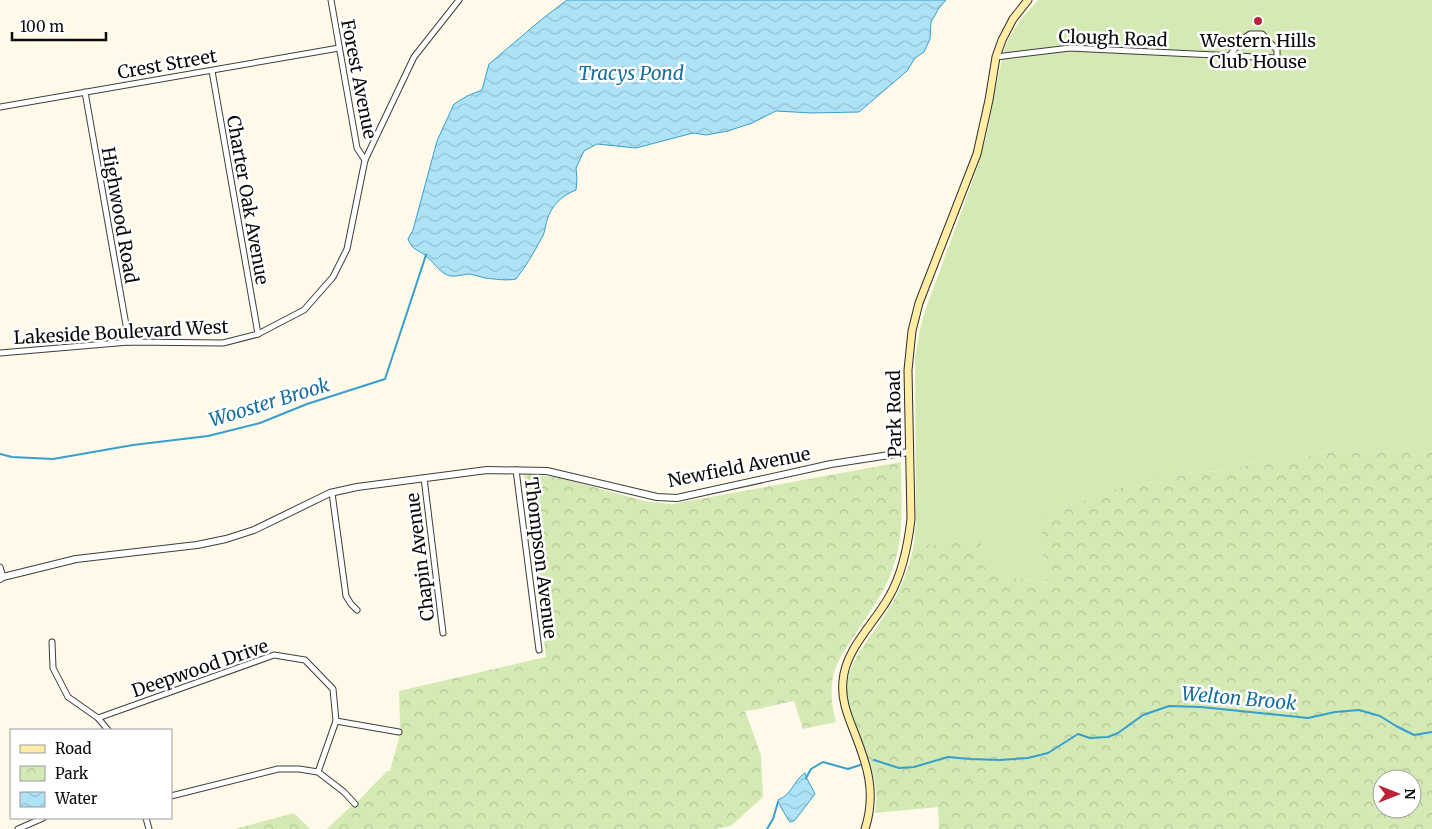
<svg xmlns="http://www.w3.org/2000/svg" width="1432" height="829" font-family="Merriweather,serif">
	<style>
		.grass { fill: #d4e9b4 }
		.park { fill: url(#park-crowns); fill-rule: evenodd }
		.water { fill: url(#water-waves); stroke: #359fce }
		.lines { fill: none; stroke-linecap: round; stroke-linejoin: round }
		.stream { stroke: #359fce; stroke-width: 2 }
		.minor-casing { stroke: #3e3e3e; stroke-width: 7 }
		.tertiary-casing { stroke: #3e3e3e; stroke-width: 8 }
		.secondary-casing { stroke: #2d2d2d; stroke-width: 9 }
		.minor { stroke: #fff; stroke-width: 5 }
		.tertiary { stroke: #fff; stroke-width: 6 }
		.secondary { stroke: #ffeca5; stroke-width: 7 }
		.poi-dot { fill: #bb2339; stroke: #fff; stroke-width: 2 }
		.labels { text-anchor: middle; dominant-baseline: central; stroke-width: 5; stroke-linejoin: round; paint-order: stroke }
		.street-label { font-size: 18px; fill: #0b0b0b; stroke: #fff }
		.poi-label { font-size: 18px; fill: #0b0b0b; stroke: #fff }
		.water-label { font-size: 19px; font-style: italic; fill: #156f9d; stroke: #fff }
	</style>
	<defs>
		<pattern id="park-crowns" width="20" height="18" patternUnits="userSpaceOnUse" patternTransform="scale(1.25)"><rect width="20" height="18" fill="#d4e9b4"/><path d="M2 6a3 3 0 1 1 6 0M12 15a3 3 0 1 1 6 0" fill="none" stroke="#b5c699"/></pattern>
		<pattern id="water-waves" width="16" height="10" patternUnits="userSpaceOnUse" patternTransform="scale(1.25)"><rect width="16" height="10" fill="#aee2f6"/><path d="M0 5q4-4 8 0t8 0" fill="none" stroke="#94c1d2"/></pattern>
	</defs>
	<rect width="100%" height="100%" fill="#fff9ea"/>
	<!-- grass -->
	<path class="grass" d="M1038,0H1432V446L1372,452L1337,449L1305,457L1251,463L1228,471L1198,472L1116,489L1048,514L1042,552L1049,583L1014,578H995L961,539L936,545L914,543L916,522L915,357L920,329L925,311L977,169L986,138L999,72L1006,44L1019,21Z"/>
	<!-- park -->
	<g class="park">
		<path d="M1432,446V829H939L938,807L875,813C877,802 877,791 874,779C867,748 842,720 846,686C850,658 872,636 886,613C900,592 910,568 914,543L936,545L961,539H979L995,578H1014L1048,583L1042,552V519L1047,514L1116,489L1198,472L1228,471L1251,463L1305,457L1337,449L1372,452ZM1382,779H1412V809H1382Z"/>
		<path d="M901,462C901,497 905,534 893,568C885,591 871,610 858,630C848,645 837,659 833,677C830,692 832,708 836,722L803,729L794,701C778,704 762,709 745,711L761,755L763,797L731,826L715,829H327L349,808L360,799L387,771H390L399,738L400,721L399,691L546,657L524,474L556,477L649,502L672,504Z"/>
		<path d="M294,813L310,829H235Z"/>
	</g>
	<!-- water -->
	<g class="water">
		<path d="M567,0H946L939,8L931,22L930,39L924,52L915,58L907,71L859,112L812,113L776,111L752,123L728,131L706,135L693,133L636,148L597,144L584,151L576,168L577,179L576,190C561,196 552,205 547,220C545,227 545,234 541,239C534,253 525,267 516,279C506,281 495,279 485,278C480,277 475,275 470,274C464,274 456,277 451,276C440,274 435,263 427,257C419,249 413,252 408,239L413,230L437,141L454,104L467,96L482,90L489,64L542,19Z"/>
		<path d="M805,773C807,781 812,787 815,794L795,820L791,822L789,821L778,802V800C782,798 786,796 789,792C794,786 798,777 805,773Z"/>
	</g>
	<g class="lines">
		<!-- stream -->
		<g class="stream">
			<path d="M0,454L12,457L53,459L133,445L208,436L260,423L307,404L385,379L426,255"/>
			<path d="M874,760L899,768L914,767L948,757L970,759L1000,760L1028,758L1048,753L1078,734L1090,738L1108,737L1118,733L1143,715L1169,706L1201,707L1308,718L1335,712L1359,710L1380,716L1396,726L1414,735L1432,732"/>
			<path d="M806,778L811,769L823,762L848,769L860,765"/>
			<path d="M767,829L773,819L778,802"/>
		</g>
		<!-- minor casing -->
		<g class="minor-casing">
			<g id="minor">
				<path d="M331,0L357,148L365,160"/>
				<path d="M996,57L1070,48L1277,58V50L1262,34H1250L1241,40L1229,57"/>
				<path d="M212,71L258,334"/>
				<path d="M85,92L129,342"/>
				<path d="M0,107L339,48"/>
				<path d="M0,353L129,342L223,343L258,334L304,310L333,277L347,249L365,160L414,57L459,0"/>
				<path d="M516,470L539,650"/>
				<path d="M424,478L443,633"/>
				<path d="M332,493L346,596L351,604L357,610"/>
				<path d="M0,567L3,577"/>
				<path d="M52,642L53,668L68,697L98,718L108,730"/>
				<path d="M98,718L274,655L305,660L333,689L336,721L318,772"/>
				<path d="M336,721L399,732"/>
				<path d="M171,796L278,769H299L318,772L344,792L355,804"/>
				<path d="M146,818L149,829"/>
				<path d="M18,829L43,818"/>
			</g>
		</g>
		<!-- tertiary casing -->
		<g class="tertiary-casing">
			<path id="tertiary" d="M0,579L3,577L76,559L197,545L226,539L254,530L330,493L357,487L487,470L547,471L657,497L677,498L831,464L909,452"/>
		</g>
		<!-- secondary casing -->
		<g class="secondary-casing">
			<path id="secondary" d="M865,829C877,792 867,764 853,729C847,714 841,698 843,681C845,649 875,623 890,595C903,572 908,545 911,519L908,370L912,331L919,303L977,154L989,100L996,57L1002,40L1013,19L1028,0"/>
		</g>
		<!-- minor -->
		<use href="#minor" class="minor"/>
		<!-- tertiary -->
		<use href="#tertiary" class="tertiary"/>
		<!-- secondary -->
		<use href="#secondary" class="secondary"/>
	</g>
	<!-- markers -->
	<circle class="poi-dot" cx="1258" cy="21" r="5"/>
	<g class="labels">
		<!-- street labels -->
		<g class="street-label">
			<text transform="translate(1113 38) rotate(2)">Clough Road</text>
			<text transform="translate(167 64) rotate(-10)">Crest Street</text>
			<text transform="translate(359 79) rotate(79)">Forest Avenue</text>
			<text transform="translate(248 200) rotate(80)">Charter Oak Avenue</text>
			<text transform="translate(120 215) rotate(80)">Highwood Road</text>
			<text transform="translate(121 332) rotate(-3)">Lakeside Boulevard West</text>
			<text transform="translate(894 414) rotate(-91)">Park Road</text>
			<text transform="translate(739 467) rotate(-11)">Newfield Avenue</text>
			<text transform="translate(420 557) rotate(-97)">Chapin Avenue</text>
			<text transform="translate(541 558) rotate(83)">Thompson Avenue</text>
			<text transform="translate(200 668) rotate(-19)">Deepwood Drive</text>
		</g>
		<!-- poi labels -->
		<g class="poi-label">
			<text x="1258" y="40">Western Hills<tspan x="1258" dy="21">Club House</tspan></text>
		</g>
		<!-- water labels -->
		<g class="water-label">
			<text x="631" y="73">Tracys Pond</text>
			<text transform="translate(269 402) rotate(-17)">Wooster Brook</text>
			<text transform="translate(1239 698) rotate(5)">Welton Brook</text>
		</g>
	</g>
	<!-- legend -->
	<rect x="10" y="729" width="162" height="90" fill="#ffffff" stroke="#9d9d9d"/>
	<rect x="20" y="745" width="25" height="8" fill="#ffeca5" stroke="#9d9d9d"/>
	<text x="55" y="754" font-size="15" fill="#0b0b0b">Road</text>
	<rect x="20" y="766" width="25" height="15" fill="url(#park-crowns)" stroke="#9d9d9d"/>
	<text x="55" y="779" font-size="15" fill="#0b0b0b">Park</text>
	<rect x="20" y="792" width="25" height="15" fill="url(#water-waves)" stroke="#9d9d9d"/>
	<text x="55" y="804" font-size="15" fill="#0b0b0b">Water</text>
	<!-- north arrow -->
	<g transform="translate(1397 794) rotate(90)"><circle r="24" fill="#ffffff" stroke="#9d9d9d"/>
	<path d="M0-4L9 19L0 12L-9 19Z" fill="#bb2339"/>
	<text y="-8" font-size="14" font-weight="bold" text-anchor="middle" fill="#0b0b0b">N</text>
	</g>
	<!-- scale -->
	<path d="M12 32v8h94v-8" fill="none" stroke="#0b0b0b" stroke-width="2.5"/>
	<text x="20" y="32" font-size="15" fill="#0b0b0b" stroke="#ffffff" stroke-width="4" paint-order="stroke">100 m</text>
</svg>
